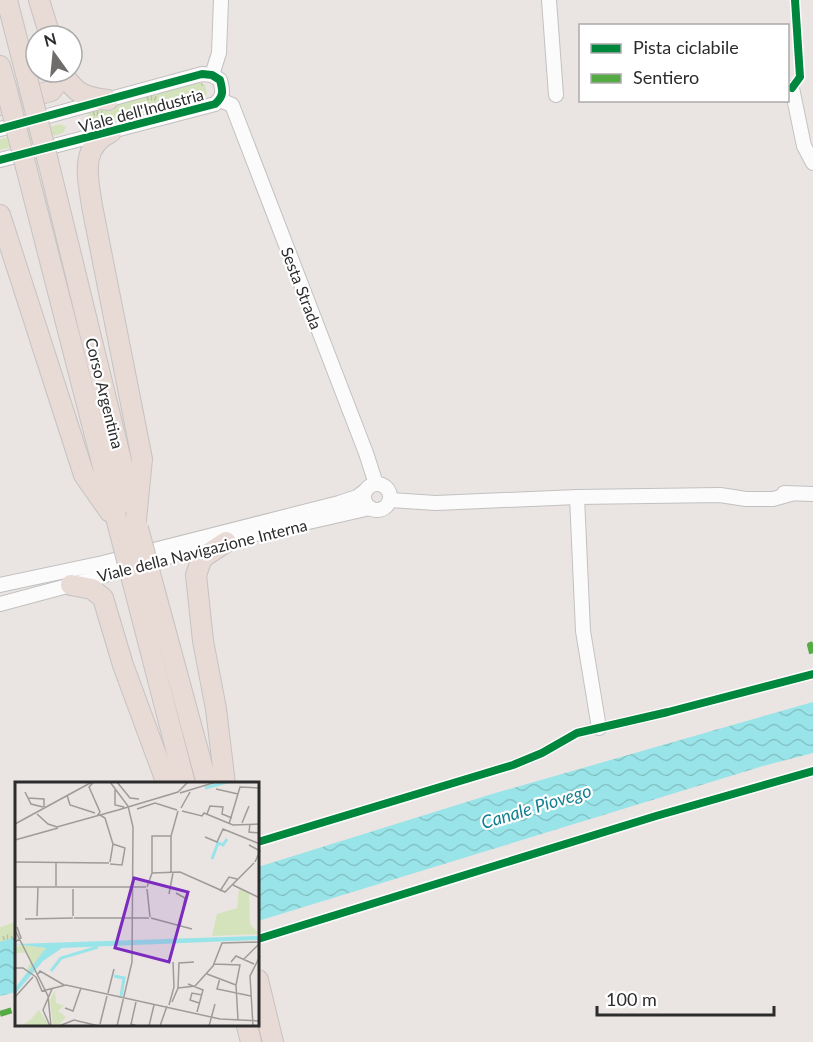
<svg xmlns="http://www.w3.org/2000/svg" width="813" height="1042" font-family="Lato,sans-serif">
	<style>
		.grass { fill: url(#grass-tufts) }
		.water { fill: url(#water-waves) }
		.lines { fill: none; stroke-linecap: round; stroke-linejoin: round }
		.minor-casing { stroke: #c2c1c1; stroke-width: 16 }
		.highway-casing { stroke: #c6c3c2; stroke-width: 22 }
		.minor { stroke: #fcfbfb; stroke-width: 14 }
		.highway { stroke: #e8dad5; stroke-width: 20 }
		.highway-bridge-casing { stroke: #c6c3c2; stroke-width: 22; stroke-linecap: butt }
		.highway-bridge { stroke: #e8dad5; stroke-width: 20 }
		.quiet { stroke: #54ab44; stroke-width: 6; stroke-dasharray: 12 6; stroke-linecap: butt }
		.cycleway-casing { stroke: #fff; stroke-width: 11 }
		.cycleway { stroke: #00873e; stroke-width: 8 }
		.labels { text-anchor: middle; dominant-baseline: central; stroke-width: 4.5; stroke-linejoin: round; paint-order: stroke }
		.street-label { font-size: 16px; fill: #2c2c2c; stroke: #fff }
		.water-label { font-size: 18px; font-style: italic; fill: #128092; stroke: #fff }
		.inset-river { fill: none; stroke: #99e4e8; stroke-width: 3 }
		.inset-road { fill: none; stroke: #9e9b99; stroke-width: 1.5 }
		.view { fill: #7b2cbf; fill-opacity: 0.15; stroke: #7b2cbf; stroke-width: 3 }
		.inset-edge { fill: none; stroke: #2c2c2c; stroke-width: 3 }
	</style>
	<defs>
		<pattern id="grass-tufts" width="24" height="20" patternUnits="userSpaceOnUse" patternTransform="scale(1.5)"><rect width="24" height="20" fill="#d4e3bc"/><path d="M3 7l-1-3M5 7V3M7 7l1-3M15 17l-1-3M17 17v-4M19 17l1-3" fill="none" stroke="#b6c3a2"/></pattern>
		<pattern id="water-waves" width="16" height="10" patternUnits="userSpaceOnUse" patternTransform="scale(1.5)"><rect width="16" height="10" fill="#99e4e8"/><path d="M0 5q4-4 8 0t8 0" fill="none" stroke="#84c4c7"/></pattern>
	</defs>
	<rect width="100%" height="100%" fill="#eae5e2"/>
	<!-- grass -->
	<g class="grass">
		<path d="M199,82L205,85L207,94L203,98L96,125L90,124C86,119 87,114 92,110Z"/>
		<path d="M61,124L66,127L63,133L0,150V139Z"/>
		<path d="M16,922V937L0,942V927Z"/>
	</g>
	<!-- water -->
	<g class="water">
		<path d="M813,702V753L763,766L258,921V867L492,794Z"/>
		<path d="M16,937V992L0,996V942Z"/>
	</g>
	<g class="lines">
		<!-- minor casing -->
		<g class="minor-casing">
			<g id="minor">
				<path d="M549,0L556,95"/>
				<path d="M212,75L219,53L221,0"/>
				<path d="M788,88H792L804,146L813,163"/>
				<path d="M220,100L232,105L366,453L376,484"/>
				<path d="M0,129L202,74L212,75L220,80C223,91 224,96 215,104L0,160"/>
				<circle cx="377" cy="497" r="13"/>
				<path d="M784,493L813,494"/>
				<path d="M577,497L583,631L599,728"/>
				<path d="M390,500L436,503L577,497L720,495L746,499H773L791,494"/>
				<path d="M0,585L103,563L339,503L357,497L365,491"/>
				<path d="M0,604L71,585L212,544L370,508"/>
			</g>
		</g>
		<!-- highway casing -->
		<g class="highway-casing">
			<g id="highway">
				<path d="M7,0L27,78"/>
				<path d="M39,0L50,36"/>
				<path d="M0,66L6,87"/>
				<path d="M61,72C76,93 82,97 108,100"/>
				<path d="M0,105L51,91L59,81L61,72"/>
				<path d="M111,132C79,147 88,178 92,206L142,459L136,520"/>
				<path d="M48,161L132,505"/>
				<path d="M26,167L120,533"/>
				<path d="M0,215L84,475L110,512"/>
				<path d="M152,581L207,784"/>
				<path d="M71,585L92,589L103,598L123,665L167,784"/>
				<path d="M134,587L185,784"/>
				<path d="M225,784L216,709L203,641L196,575L202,558L226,542"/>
				<path d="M258,980L273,1042"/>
				<path d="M247,1026L251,1042"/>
			</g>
		</g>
		<!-- minor -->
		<use href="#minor" class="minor"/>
		<!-- highway -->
		<use href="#highway" class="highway"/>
		<!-- highway-bridge casing -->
		<g class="highway-bridge-casing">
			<g id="highway-bridge">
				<path d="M27,78L48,161"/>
				<path d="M6,87L26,167"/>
				<path d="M138,528L152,581"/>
				<path d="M120,533L134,587"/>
			</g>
		</g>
		<!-- highway-bridge -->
		<use href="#highway-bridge" class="highway-bridge"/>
		<!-- quiet -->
		<g class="quiet">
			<path d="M813,644L810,645L813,657"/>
			<path d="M0,1014L16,1009"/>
		</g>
		<!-- cycleway casing -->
		<g class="cycleway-casing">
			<g id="cycleway">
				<path d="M792,88L800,77L795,0"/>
				<path d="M0,129L202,74L212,75L220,80C223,91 224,96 215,104L0,160"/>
				<path d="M258,842L513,765L542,753L577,733L668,712L813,674"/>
				<path d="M258,939L656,816L813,771"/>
			</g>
		</g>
		<!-- cycleway -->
		<use href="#cycleway" class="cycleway"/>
	</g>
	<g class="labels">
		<!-- street labels -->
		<g class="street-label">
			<text transform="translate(141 110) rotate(-15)">Viale dell'Industria</text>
			<text transform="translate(302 288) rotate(69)">Sesta Strada</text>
			<text transform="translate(105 393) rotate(76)">Corso Argentina</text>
			<text transform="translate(202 550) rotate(-14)">Viale della Navigazione Interna</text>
		</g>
		<!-- water labels -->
		<g class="water-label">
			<text transform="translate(536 806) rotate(-17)">Canale Piovego</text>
		</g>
	</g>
	<!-- overview -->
	<g transform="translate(15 782)">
		<rect width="244" height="244" fill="#eae5e2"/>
		<path d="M9,163L31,166L14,189L12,187L16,180L12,171H0V165Z" fill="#d4e3bc"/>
		<path d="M40,208L41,221L49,224L43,229L51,235L43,244H38L35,218Z" fill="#d4e3bc"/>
		<path d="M24,228L35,244H6L16,237Z" fill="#d4e3bc"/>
		<path d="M224,106L234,111L235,142L244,152L197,154L202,132L222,126Z" fill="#d4e3bc"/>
		<path d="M244,154V158L47,166L28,179L0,212V206L31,166L0,162Z" fill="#99e4e8"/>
		<path class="inset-river" d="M190,6L212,0M197,77L203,61L208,63L212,57M36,189L46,176L83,165M99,194L109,196L106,214"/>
		<path class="inset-road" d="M95,0L113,24L118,45L117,180L102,244M102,0L115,16L124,17M78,1L74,5L85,30L82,34M201,7L223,12M100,8V23L109,25M10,10L16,22L28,25M165,11L201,0M52,13L55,23L80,31M13,16L29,17V25M166,26L175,10M122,27L140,21L162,28M103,28L163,10L173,0M167,29L187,34L189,31L218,43L245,42M22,32L33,42L42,45L103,28M192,32L195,24L208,25L207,32L217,36M85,33L90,36L98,62L95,80M227,41L234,24M0,42L77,0M214,42L225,5L245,6M235,42L234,50L245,51M190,55L202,60L208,47L245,62M0,58L43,46M234,63L245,69L240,80M0,80L94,81M95,82L107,83L110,66L98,62M137,91L165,90L210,110L239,81M156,91V54L163,29M218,103L245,116M41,104V80M0,105H131M132,105L137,91V54H156M132,107L135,135M205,109L214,95L222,97M154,112L158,91M22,134L23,105M58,134V107M59,136H134M136,136L177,147M10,137L58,136M165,144L170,116L161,111L168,115M0,148L33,214L36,244M0,160L6,156L2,145M229,177L245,161M216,180L221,174L239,182M199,182L225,183L221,203L223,238M0,186H8L21,195M23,192L25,189L49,203M192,192L221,203M21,195L27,209L51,203L205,237L245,239M205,196L202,207L236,214M173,202L188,208L182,230M163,206L180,204L198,184L207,161L245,160M93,211L99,187M0,215L18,195M121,220L116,242L122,244M157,220L163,206L164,181L179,180M184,221L175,218L177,211L187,213M154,223L159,205L158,180M50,226L58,229L66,206M85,242L92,214M35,244L28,228L37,207M44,244L59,238L84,244M134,244L139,223M145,244L152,224M194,244L200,222M238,244L235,194L245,174"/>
		<path class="view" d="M119,96L173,110L154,180L100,166Z"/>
		<rect width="244" height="244" class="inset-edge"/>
	</g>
	<!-- legend -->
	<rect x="579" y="24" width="210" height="78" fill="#ffffff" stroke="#ababab" stroke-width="1.5"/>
	<rect x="591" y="44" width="30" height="9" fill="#00873e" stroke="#ababab" stroke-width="1.5"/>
	<text x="633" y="54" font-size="18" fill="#2c2c2c">Pista ciclabile</text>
	<rect x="591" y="74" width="30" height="9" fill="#54ab44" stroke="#ababab" stroke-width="1.5"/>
	<text x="633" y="84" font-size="18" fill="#2c2c2c">Sentiero</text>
	<!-- north arrow -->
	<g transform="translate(54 54) rotate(345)"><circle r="28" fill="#ffffff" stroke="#ababab" stroke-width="1.5"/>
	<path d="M0-4.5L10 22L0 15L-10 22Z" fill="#6e6d6c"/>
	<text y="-9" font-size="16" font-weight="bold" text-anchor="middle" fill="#2c2c2c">N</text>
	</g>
	<!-- scale -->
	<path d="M597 1006v9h177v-9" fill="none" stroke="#2c2c2c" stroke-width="3"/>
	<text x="606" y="1006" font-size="18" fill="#2c2c2c" stroke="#ffffff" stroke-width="4.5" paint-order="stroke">100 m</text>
</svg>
